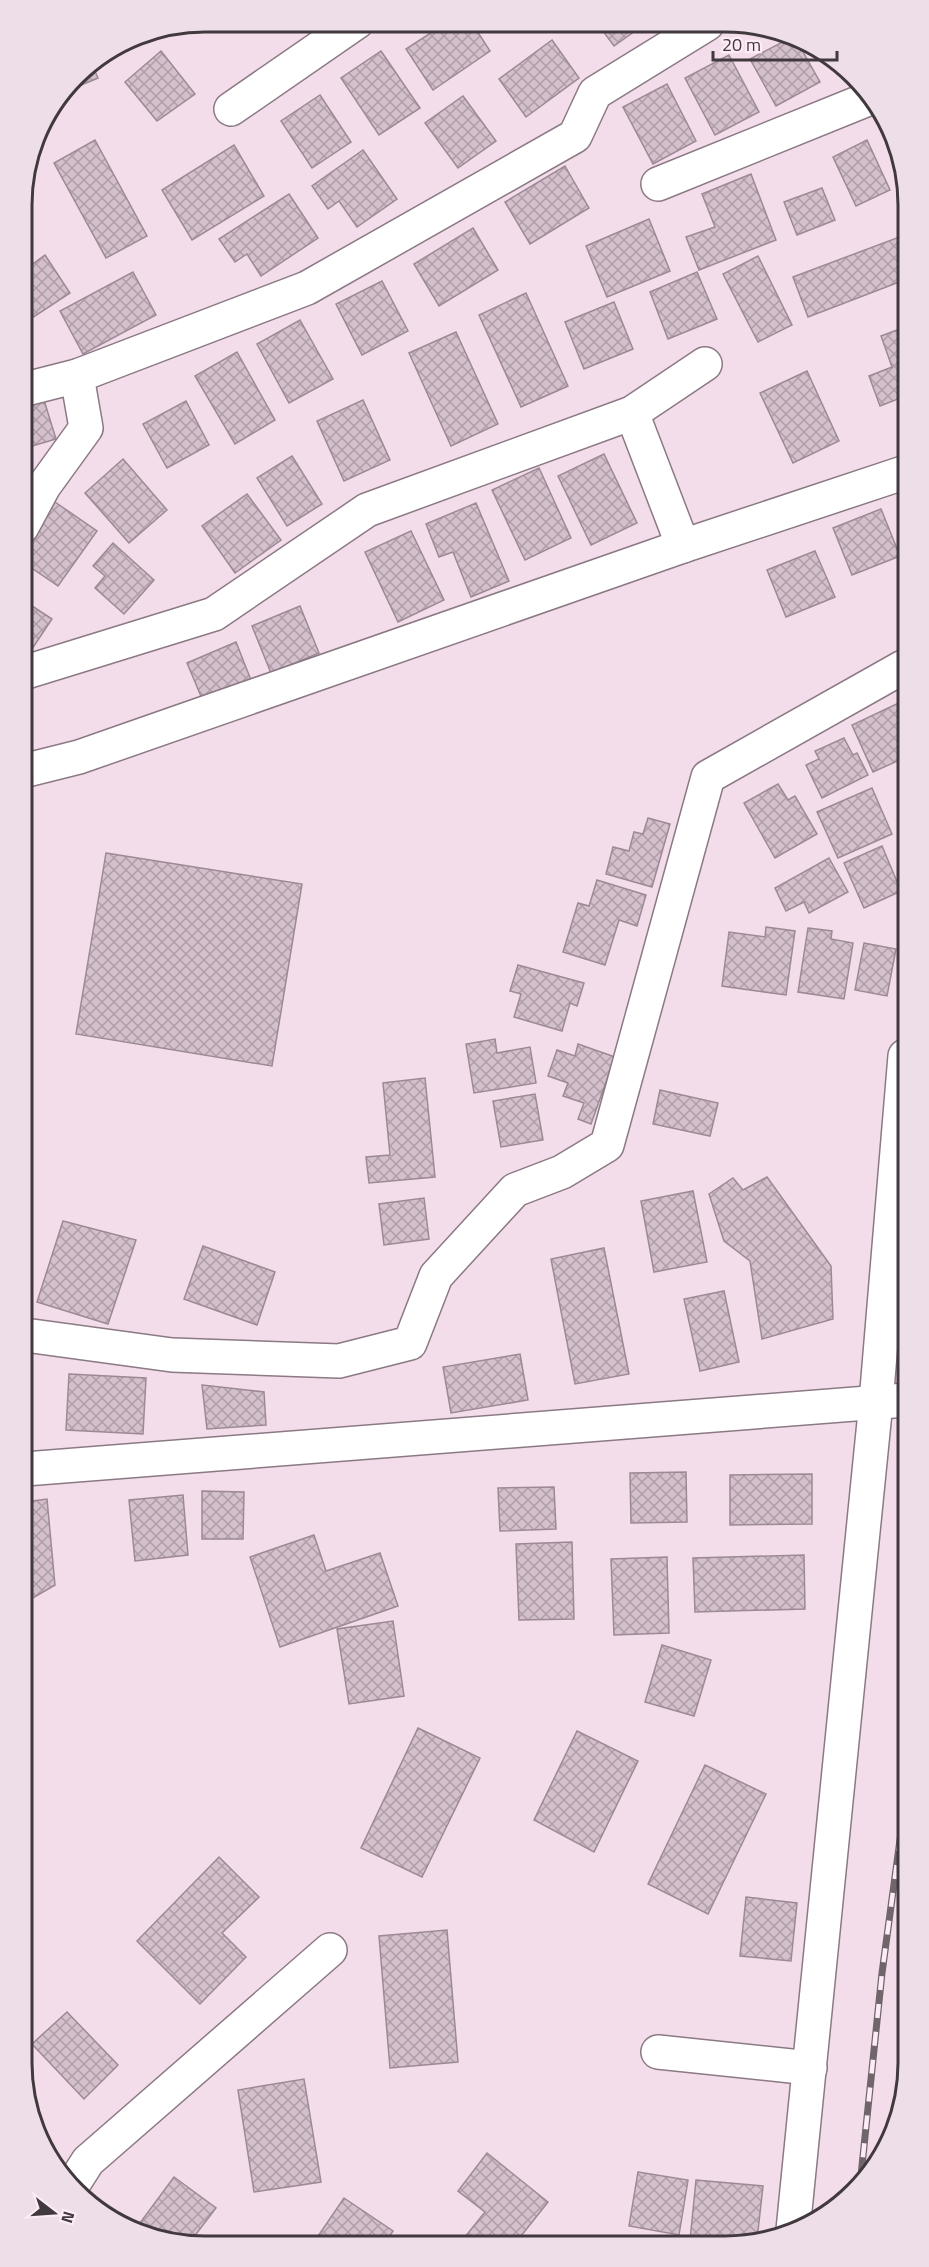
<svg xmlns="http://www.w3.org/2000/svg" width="929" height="2267" font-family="'Titillium Web',sans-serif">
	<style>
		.building { fill: url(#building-cross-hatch); stroke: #9d8995; stroke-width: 1.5 }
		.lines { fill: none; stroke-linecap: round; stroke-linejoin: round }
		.street-casing { stroke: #8b7984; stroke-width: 36 }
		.secondary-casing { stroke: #8b7984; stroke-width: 36 }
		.street { stroke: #fff; stroke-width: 33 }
		.secondary { stroke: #fff; stroke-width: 33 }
		.rail-casing { stroke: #71656c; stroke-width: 7 }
		.rail { stroke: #fdecf7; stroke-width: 4.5; stroke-dasharray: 14; stroke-linecap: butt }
		.rim { fill: none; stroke: #41393e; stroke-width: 3 }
	</style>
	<defs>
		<pattern id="building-cross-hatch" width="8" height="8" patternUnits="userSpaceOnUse" patternTransform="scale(1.5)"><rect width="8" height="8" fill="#d4c0cc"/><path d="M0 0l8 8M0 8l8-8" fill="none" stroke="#ae9da7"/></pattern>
	</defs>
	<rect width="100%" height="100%" fill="#f3ddea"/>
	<!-- building -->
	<g class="building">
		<path d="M446,23H472L490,51L433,90L406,49Z"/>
		<path d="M597,23L645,24L614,46Z"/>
		<path d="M794,36L820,82L776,106L750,59Z"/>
		<path d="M552,40L579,78L526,117L499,79Z"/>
		<path d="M161,51L195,94L157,121L125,82Z"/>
		<path d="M381,51L420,108L379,135L341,78Z"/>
		<path d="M729,55L759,112L715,135L685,78Z"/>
		<path d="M91,62L98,78L67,91L83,67Z"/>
		<path d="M667,84L696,141L653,164L623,107Z"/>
		<path d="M320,95L351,142L312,168L281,121Z"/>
		<path d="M463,96L496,141L458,168L425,123Z"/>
		<path d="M95,140L147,236L106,258L54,163Z"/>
		<path d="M867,140L890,190L856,206L833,157Z"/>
		<path d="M234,145L264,196L192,240L162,190Z"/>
		<path d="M363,150L397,199L357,227L339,201L328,209L312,186Z"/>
		<path d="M902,157V179L894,161Z"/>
		<path d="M565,166L589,208L530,244L505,202Z"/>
		<path d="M751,174L776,240L699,270L686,237L715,227L702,194Z"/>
		<path d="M822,188L835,220L797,235L784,202Z"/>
		<path d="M289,194L318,238L261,276L247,254L235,262L219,239Z"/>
		<path d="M649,219L670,271L607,297L586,246Z"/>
		<path d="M473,228L498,270L439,306L414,264Z"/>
		<path d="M902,236V281L808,317L793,277Z"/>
		<path d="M45,255L70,293L29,320L22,309V272Z"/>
		<path d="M758,256L792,325L758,342L723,274Z"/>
		<path d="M133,272L156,315L83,354L60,311Z"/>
		<path d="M697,272L717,319L668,339L650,292Z"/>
		<path d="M382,281L408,331L362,355L336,304Z"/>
		<path d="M526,293L568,386L521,407L479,315Z"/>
		<path d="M614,302L633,349L584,369L565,322Z"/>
		<path d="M300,320L333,379L289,403L257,344Z"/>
		<path d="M902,328L903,397L880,406L869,376L892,367L881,336Z"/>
		<path d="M456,332L498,424L451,446L409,353Z"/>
		<path d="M237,352L275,420L235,444L195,376Z"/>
		<path d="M807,371L839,441L793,463L760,393Z"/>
		<path d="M44,400L56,439L22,449V407Z"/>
		<path d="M363,400L390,460L344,481L317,421Z"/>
		<path d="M186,401L209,445L167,468L143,424Z"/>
		<path d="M604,454L637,523L591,545L558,476Z"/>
		<path d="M292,456L322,504L287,526L257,478Z"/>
		<path d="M123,459L167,510L129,543L85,493Z"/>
		<path d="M539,468L571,538L525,560L492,490Z"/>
		<path d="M247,494L281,540L235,573L202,526Z"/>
		<path d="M55,502L97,531L58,586L23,562L22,550Z"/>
		<path d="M476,503L509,581L471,597L453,552L439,557L426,524Z"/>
		<path d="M881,509L900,556L852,575L833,528Z"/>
		<path d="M411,531L444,600L398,622L365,552Z"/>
		<path d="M113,543L154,580L124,614L95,588L105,576L93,566Z"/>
		<path d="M815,551L835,597L786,617L767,570Z"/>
		<path d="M23,600L52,619L24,661L23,660Z"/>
		<path d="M300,606L319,653L271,673L252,626Z"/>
		<path d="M236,642L251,680L203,701L187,663Z"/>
		<path d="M903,701L904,731L898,733L904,744V758L873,772L852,725Z"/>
		<path d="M844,738L853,755L857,753L868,775L822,798L806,765L819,759L815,751Z"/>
		<path d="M778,784L788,800L795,796L817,834L775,858L744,803Z"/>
		<path d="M872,788L892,834L838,858L817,812Z"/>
		<path d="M648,818L670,824L652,887L606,874L613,847L629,851L634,832L643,834Z"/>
		<path d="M882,846L901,891L864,908L844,863Z"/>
		<path d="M106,853L302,884L272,1066L76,1034Z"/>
		<path d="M829,858L848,892L809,913L804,902L786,911L775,888Z"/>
		<path d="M597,880L646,895L637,926L619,920L605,965L563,952L578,903L589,906Z"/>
		<path d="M766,927L795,931L786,995L722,986L729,932L765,937Z"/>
		<path d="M808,928L832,931L831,939L853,943L844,999L798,992Z"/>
		<path d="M864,943L896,949L887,996L855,990Z"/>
		<path d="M518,965L584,983L577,1006L570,1003L562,1031L514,1017L521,994L510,991Z"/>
		<path d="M495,1039L497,1053L530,1047L536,1083L474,1093L466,1044Z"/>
		<path d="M578,1044L615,1057L591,1124L578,1119L584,1103L563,1096L568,1083L548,1076L557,1050L575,1056Z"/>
		<path d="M425,1078L435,1177L369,1183L366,1157L390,1155L383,1083Z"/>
		<path d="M660,1090L718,1103L710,1136L653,1124Z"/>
		<path d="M535,1094L543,1140L501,1147L493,1101Z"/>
		<path d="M767,1177L831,1266L833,1319L762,1339L750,1261L724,1241L709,1194L733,1178L743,1190Z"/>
		<path d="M693,1191L707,1262L654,1272L641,1201Z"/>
		<path d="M424,1198L429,1239L384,1245L379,1204Z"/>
		<path d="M63,1221L136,1240L108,1324L37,1302Z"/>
		<path d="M203,1246L275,1272L257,1325L184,1299Z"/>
		<path d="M604,1248L629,1374L575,1384L551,1259Z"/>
		<path d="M724,1291L739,1362L700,1371L684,1299Z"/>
		<path d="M520,1354L528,1400L451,1413L443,1367Z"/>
		<path d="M69,1374L146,1378L143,1434L66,1430Z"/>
		<path d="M202,1385L264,1392L266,1425L207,1429Z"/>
		<path d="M686,1472L687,1522L631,1523L630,1473Z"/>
		<path d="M812,1474V1524L730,1525V1475Z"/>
		<path d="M554,1487L556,1529L500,1531L498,1488Z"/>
		<path d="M202,1491L244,1492L243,1539H202Z"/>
		<path d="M183,1495L188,1555L135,1561L129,1500Z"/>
		<path d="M47,1499L55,1585L26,1602L25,1502Z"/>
		<path d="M314,1535L326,1571L380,1553L398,1606L280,1647L250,1557Z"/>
		<path d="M572,1542L574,1619L519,1620L516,1544Z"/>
		<path d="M804,1555L805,1609L695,1612L693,1558Z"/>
		<path d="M667,1557L669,1633L614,1635L611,1559Z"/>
		<path d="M393,1621L404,1696L349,1704L337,1629Z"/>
		<path d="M662,1645L711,1660L694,1716L645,1702Z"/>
		<path d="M418,1728L480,1758L422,1877L361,1848Z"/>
		<path d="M577,1731L638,1761L594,1852L534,1820Z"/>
		<path d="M705,1765L766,1794L708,1914L648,1884Z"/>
		<path d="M219,1857L259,1897L222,1933L246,1957L200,2004L137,1941Z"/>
		<path d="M746,1897L797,1903L791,1961L740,1956Z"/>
		<path d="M447,1930L458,2062L390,2068L379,1936Z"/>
		<path d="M67,2012L118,2065L84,2099L32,2044Z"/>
		<path d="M304,2079L321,2182L254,2192L238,2090Z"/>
		<path d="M487,2153L548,2202L517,2241H470L465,2237L485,2212L458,2191Z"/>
		<path d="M638,2172L688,2180L679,2235L629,2226Z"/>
		<path d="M174,2177L216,2208L190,2242L169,2243L137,2227Z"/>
		<path d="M696,2180L763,2186L757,2240H690Z"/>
		<path d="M344,2198L393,2231L386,2242H314Z"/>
	</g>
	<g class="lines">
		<!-- street casing -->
		<g class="street-casing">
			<g id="street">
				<path d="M231,109L357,22"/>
				<path d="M658,184L868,99"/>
				<path d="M22,390L77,376L307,288L575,136L595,93L707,24"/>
				<path d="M632,413L683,546"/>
				<path d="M22,527L44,486L86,428L77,376"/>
				<path d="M23,673L214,614L367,510L632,413L705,364"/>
				<path d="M23,771L79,757L683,546L903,473"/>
				<path d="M25,1335L172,1355L339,1361L410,1343L436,1276L515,1190L562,1172L607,1145L708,777L903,667"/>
				<path d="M658,2052L810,2068"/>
				<path d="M72,2186L88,2161L330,1950"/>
				<path d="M793,2230L876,1402L905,1056"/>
			</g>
		</g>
		<!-- secondary casing -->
		<g class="secondary-casing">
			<path id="secondary" d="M25,1469L906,1400"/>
		</g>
		<!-- street -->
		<use href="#street" class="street"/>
		<!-- secondary -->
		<use href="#secondary" class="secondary"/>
		<!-- rail casing -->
		<g class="rail-casing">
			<g id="rail">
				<path d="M896,2125L907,2017"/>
				<path d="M860,2185L882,1973L907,1788"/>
			</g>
		</g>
		<!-- rail -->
		<use href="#rail" class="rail"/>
	</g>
	<!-- crop -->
	<path d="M0 0H929V2267H0ZM205 32H725A173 173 0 0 1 898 205V2063A173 173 0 0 1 725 2236H205A173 173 0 0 1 32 2063V205A173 173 0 0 1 205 32Z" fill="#eedee8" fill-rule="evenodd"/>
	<path class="rim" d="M205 32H725A173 173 0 0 1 898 205V2063A173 173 0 0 1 725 2236H205A173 173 0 0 1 32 2063V205A173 173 0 0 1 205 32Z"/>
	<!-- north arrow -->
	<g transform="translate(54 2213) rotate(107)" stroke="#fdecf7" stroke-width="4.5" paint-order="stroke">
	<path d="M0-4.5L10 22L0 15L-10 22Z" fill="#41393e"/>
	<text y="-9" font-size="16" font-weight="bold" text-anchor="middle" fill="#41393e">N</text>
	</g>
	<!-- scale -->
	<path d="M713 51v9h124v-9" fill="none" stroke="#41393e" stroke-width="3"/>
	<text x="722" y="51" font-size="18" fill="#41393e" stroke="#fdecf7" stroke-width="4.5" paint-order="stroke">20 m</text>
</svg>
